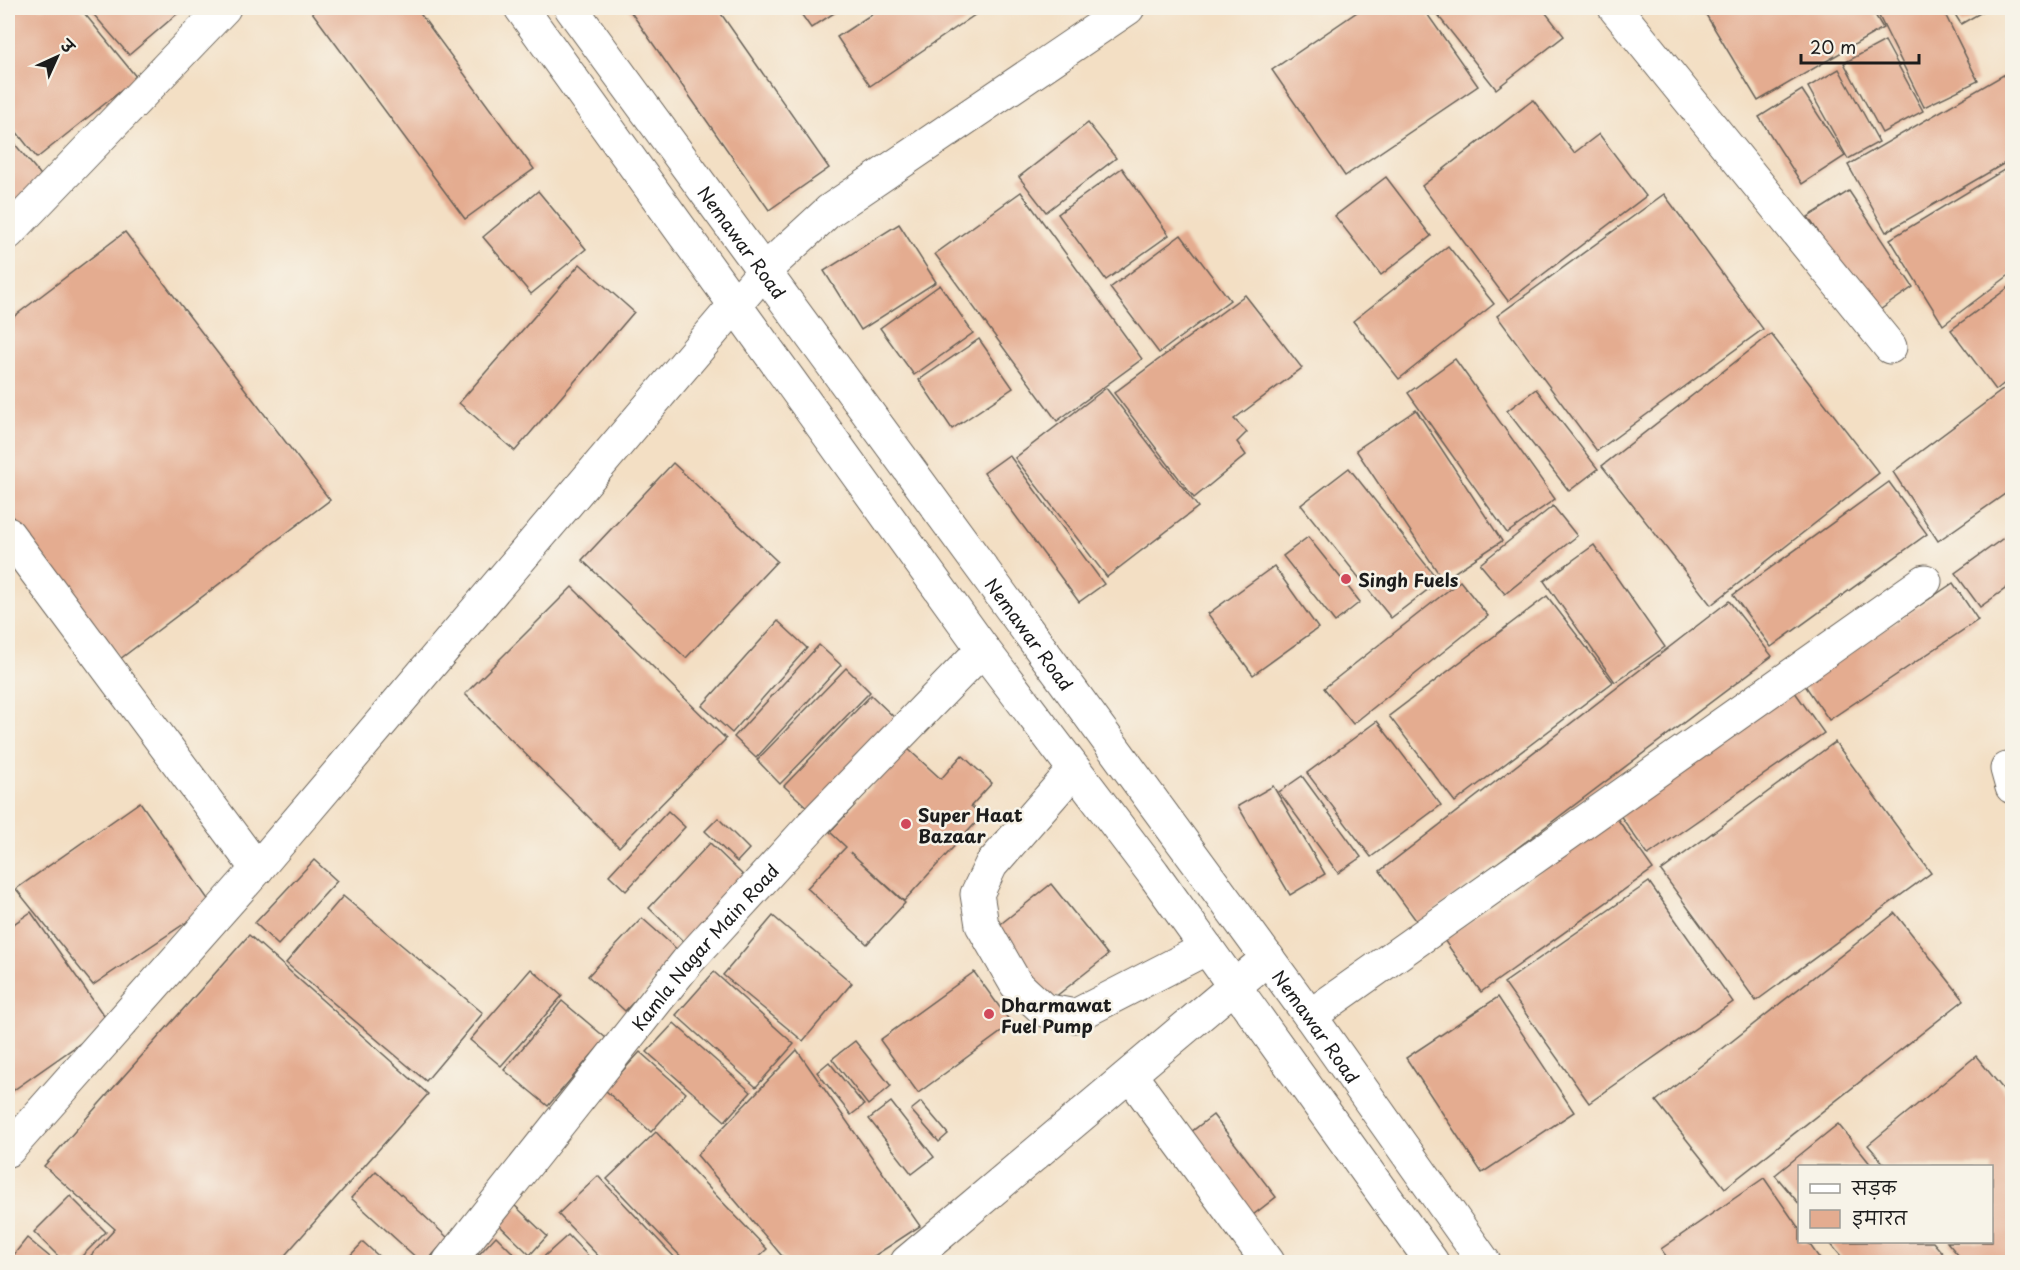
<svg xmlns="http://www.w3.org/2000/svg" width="2020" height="1270" font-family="'Playpen Sans','Playpen Sans Deva',sans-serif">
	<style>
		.building { fill: #e4ac90 }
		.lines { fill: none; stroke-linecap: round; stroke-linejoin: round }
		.minor-casing { stroke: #676057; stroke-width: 35 }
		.highway-casing { stroke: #676057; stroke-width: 35 }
		.minor { stroke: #fff; stroke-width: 33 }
		.highway { stroke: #fff; stroke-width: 33 }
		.poi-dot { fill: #d1495b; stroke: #f7f3e8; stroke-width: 2 }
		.labels { text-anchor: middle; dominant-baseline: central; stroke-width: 5; stroke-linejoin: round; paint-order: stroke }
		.street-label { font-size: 18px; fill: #1c1c1c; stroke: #f7f3e8 }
		.poi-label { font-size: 18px; font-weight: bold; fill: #1c1c1c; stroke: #f7f3e8; text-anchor: start }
	</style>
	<rect width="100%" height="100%" fill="#f7f3e8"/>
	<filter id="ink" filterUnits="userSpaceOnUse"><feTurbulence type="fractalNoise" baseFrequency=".0167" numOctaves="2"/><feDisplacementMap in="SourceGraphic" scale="12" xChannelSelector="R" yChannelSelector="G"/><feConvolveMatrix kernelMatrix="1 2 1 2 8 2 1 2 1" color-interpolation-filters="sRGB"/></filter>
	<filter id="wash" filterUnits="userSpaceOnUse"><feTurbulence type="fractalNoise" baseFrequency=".008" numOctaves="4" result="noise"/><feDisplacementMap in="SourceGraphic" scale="24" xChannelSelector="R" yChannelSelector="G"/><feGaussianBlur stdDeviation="1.35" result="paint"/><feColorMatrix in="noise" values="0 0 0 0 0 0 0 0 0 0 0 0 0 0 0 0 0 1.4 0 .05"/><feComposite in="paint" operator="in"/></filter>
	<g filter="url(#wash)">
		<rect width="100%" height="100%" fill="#f3dfc4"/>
		<g id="blocks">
			<!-- building -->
			<g class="building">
				<path d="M8,8H80L137,78L37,158L8,121Z"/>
				<path d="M88,8H184L129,55Z"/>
				<path d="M309,8H416L534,169L465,219Z"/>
				<path d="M628,8H717L829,168L769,210Z"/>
				<path d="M797,8H842L811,28Z"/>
				<path d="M881,8H985L870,86L837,37Z"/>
				<path d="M1363,8H1423L1478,86L1345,176L1272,70Z"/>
				<path d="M1432,8H1542L1564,36L1496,89Z"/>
				<path d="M1702,8H1871L1883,28L1758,101Z"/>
				<path d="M1875,8H1942L1978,81L1924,107Z"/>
				<path d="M1951,8H1989L1961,24Z"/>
				<path d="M1885,41L1923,111L1882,133L1844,63Z"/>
				<path d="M1839,69L1879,142L1848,159L1808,87Z"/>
				<path d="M2012,70V159L1886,232L1848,165Z"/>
				<path d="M1802,90L1845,156L1802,184L1759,117Z"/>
				<path d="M1533,100L1574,153L1599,134L1646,196L1508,301L1422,186Z"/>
				<path d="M1088,123L1116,158L1046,212L1019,177Z"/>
				<path d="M8,136L45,180L8,212Z"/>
				<path d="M2012,165V273L1943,325L1890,239Z"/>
				<path d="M1122,168L1169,235L1106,280L1058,214Z"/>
				<path d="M1386,177L1431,236L1381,275L1335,216Z"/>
				<path d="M538,191L586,249L531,294L483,237Z"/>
				<path d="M1849,191L1913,287L1874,314L1808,217Z"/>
				<path d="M1021,192L1142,359L1057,421L935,254Z"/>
				<path d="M1664,194L1763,329L1597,451L1497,316Z"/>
				<path d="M899,224L936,282L861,330L824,271Z"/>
				<path d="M125,232L330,500L120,659L8,511V321Z"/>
				<path d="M1181,235L1230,300L1159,353L1110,288Z"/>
				<path d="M1448,246L1494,304L1399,379L1353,321Z"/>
				<path d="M580,264L634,312L515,451L459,403Z"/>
				<path d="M940,285L973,333L914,375L880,328Z"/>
				<path d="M2012,285V377L1996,390L1951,330Z"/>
				<path d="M1245,295L1302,368L1234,419L1247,432L1237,442L1246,455L1194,498L1114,393Z"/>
				<path d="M1771,334L1879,473L1711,605L1602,466Z"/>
				<path d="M979,339L1013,388L952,429L919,380Z"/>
				<path d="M1455,359L1555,499L1507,533L1408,393Z"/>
				<path d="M2012,383V489L1938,541L1893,472Z"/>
				<path d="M1106,388L1198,507L1107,577L1015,458Z"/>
				<path d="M1536,389L1598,469L1569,491L1507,411Z"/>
				<path d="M1416,410L1502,541L1443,580L1356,450Z"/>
				<path d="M1009,455L1104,584L1079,602L984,473Z"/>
				<path d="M673,463L777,561L686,658L582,560Z"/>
				<path d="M1349,468L1439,581L1391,618L1301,505Z"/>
				<path d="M1889,482L1927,534L1771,647L1733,595Z"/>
				<path d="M1553,506L1577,536L1505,594L1480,564Z"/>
				<path d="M2012,532V584L1980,607L1955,573Z"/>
				<path d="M1308,537L1360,602L1335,622L1283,556Z"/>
				<path d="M1594,545L1665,647L1615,682L1544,581Z"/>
				<path d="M1274,566L1318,628L1253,675L1208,614Z"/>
				<path d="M1460,581L1488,616L1353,724L1324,688Z"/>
				<path d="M1953,583L1978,620L1829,720L1804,684Z"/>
				<path d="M572,587L726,739L619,847L465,694Z"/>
				<path d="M1547,596L1613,682L1455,802L1389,716Z"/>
				<path d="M1729,601L1772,656L1418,923L1380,871Z"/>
				<path d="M778,621L807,648L732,733L702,706Z"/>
				<path d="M819,645L841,665L756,758L734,737Z"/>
				<path d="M846,668L870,692L780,784L757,760Z"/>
				<path d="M1792,688L1824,733L1648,855L1617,811Z"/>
				<path d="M871,695L897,720L811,811L784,786Z"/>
				<path d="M1377,721L1441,805L1371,857L1307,773Z"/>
				<path d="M1835,742L1931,873L1756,1001L1661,871Z"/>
				<path d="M907,748L941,779L962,755L992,783L971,806L982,816L904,901L850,852L905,903L867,944L807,888L846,847L830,832Z"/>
				<path d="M1302,776L1361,857L1338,873L1279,792Z"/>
				<path d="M1273,786L1325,874L1290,895L1238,806Z"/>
				<path d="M140,802L212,905L93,985L16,889Z"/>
				<path d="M668,811L685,827L626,891L609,875Z"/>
				<path d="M1616,817L1653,869L1481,992L1444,940Z"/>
				<path d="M718,818L749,849L737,862L705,831Z"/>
				<path d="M710,843L750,882L689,947L649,908Z"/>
				<path d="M314,860L337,881L278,945L255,923Z"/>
				<path d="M1649,882L1733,1002L1589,1103L1504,983Z"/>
				<path d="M1051,884L1108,955L1045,1005L988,934Z"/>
				<path d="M343,896L483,1013L426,1081L286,963Z"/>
				<path d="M31,912L109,1023L8,1094V928Z"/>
				<path d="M1895,913L1964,1000L1725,1188L1656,1101Z"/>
				<path d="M773,916L852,983L803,1041L723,975Z"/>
				<path d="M642,918L680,952L625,1011L588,976Z"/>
				<path d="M249,935L428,1094L279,1262H85L115,1229L44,1166Z"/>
				<path d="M531,969L562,996L501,1066L470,1040Z"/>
				<path d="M714,972L794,1044L756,1087L676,1015Z"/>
				<path d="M974,972L1012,1024L918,1093L880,1040Z"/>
				<path d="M1498,997L1574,1112L1482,1173L1406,1058Z"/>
				<path d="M562,1001L606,1038L548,1106L504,1070Z"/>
				<path d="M674,1023L751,1092L725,1121L647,1052Z"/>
				<path d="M855,1041L891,1086L868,1105L832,1059Z"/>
				<path d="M797,1050L920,1226L865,1262H787L697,1155Z"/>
				<path d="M640,1052L686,1093L651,1132L605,1090Z"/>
				<path d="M1976,1056L2012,1100V1262H1964L1947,1242H1992V1166H1886L1868,1145Z"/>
				<path d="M829,1062L864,1105L851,1115L817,1072Z"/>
				<path d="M891,1102L934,1157L912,1174L869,1119Z"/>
				<path d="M921,1102L948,1134L939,1142L911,1110Z"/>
				<path d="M1213,1115L1276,1197L1249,1218L1186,1136Z"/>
				<path d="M1838,1124L1872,1166H1800V1205L1775,1175Z"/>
				<path d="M656,1132L767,1249L753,1262H686L607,1179Z"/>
				<path d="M376,1171L448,1238L426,1262H421L351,1198Z"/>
				<path d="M598,1176L679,1262H604L558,1214Z"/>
				<path d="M1764,1178L1800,1230V1242H1808L1822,1262H1670L1661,1249Z"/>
				<path d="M70,1196L106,1232L76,1262H64L34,1232Z"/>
				<path d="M512,1203L547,1236L530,1255L495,1221Z"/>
				<path d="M568,1235L594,1262H538Z"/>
				<path d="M496,1236L522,1262H472Z"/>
				<path d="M27,1238L56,1262H8Z"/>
				<path d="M363,1242L385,1262H344Z"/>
				<path d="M1829,1242H1933L1950,1262H1846Z"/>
			</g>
		</g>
	</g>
	<g filter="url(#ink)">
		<use href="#blocks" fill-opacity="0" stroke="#676057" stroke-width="1.5"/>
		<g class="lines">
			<!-- minor casing -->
			<g class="minor-casing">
				<g id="minor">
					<path d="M1615,8L1890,347"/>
					<path d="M8,233L224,8"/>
					<path d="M8,534L257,869"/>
					<path d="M2007,769L2012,787"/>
					<path d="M1074,770L991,865L977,894L982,925L1016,984L1044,1010L1075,1016L1207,948"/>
					<path d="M1310,1016L1925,581"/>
					<path d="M1131,1076L1268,1262"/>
					<path d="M8,1150L257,869L764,271L829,211L1128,8"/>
					<path id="s1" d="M449,1262L687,962L813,824L983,649"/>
					<path d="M907,1262L1268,958"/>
				</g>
			</g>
			<!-- highway casing -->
			<g class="highway-casing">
				<g id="highway">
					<path d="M521,8L983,649L1153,873L1432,1262"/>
					<path id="s2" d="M571,8L1310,1016L1484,1262"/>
				</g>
			</g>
			<!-- minor -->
			<use href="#minor" class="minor"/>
			<!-- highway -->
			<use href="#highway" class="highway"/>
		</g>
	</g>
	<!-- markers -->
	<g class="poi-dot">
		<circle cx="1346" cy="579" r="6"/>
		<circle cx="906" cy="824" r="6"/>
		<circle cx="989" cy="1014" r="6"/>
	</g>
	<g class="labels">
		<!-- street labels -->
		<g class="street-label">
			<text stroke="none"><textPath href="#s2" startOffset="290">Nemawar Road</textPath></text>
			<text stroke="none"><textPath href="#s2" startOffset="776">Nemawar Road</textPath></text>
			<text stroke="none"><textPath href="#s1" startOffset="406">Kamla Nagar Main Road</textPath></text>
			<text stroke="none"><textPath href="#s2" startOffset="1262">Nemawar Road</textPath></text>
		</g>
		<!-- poi labels -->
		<g class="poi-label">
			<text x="1358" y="579">Singh Fuels</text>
			<text x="918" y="814">Super Haat<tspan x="918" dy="21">Bazaar</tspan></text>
			<text x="1001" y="1004">Dharmawat<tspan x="1001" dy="21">Fuel Pump</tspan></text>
		</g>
	</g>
	<!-- margin -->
	<rect width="2020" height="1270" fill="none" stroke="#f7f3e8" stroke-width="30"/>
	<!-- legend -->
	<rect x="1798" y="1165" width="195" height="78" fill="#f7f3e8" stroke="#9f9d96" stroke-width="1.5"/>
	<rect x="1810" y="1184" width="30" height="9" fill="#ffffff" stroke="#9f9d96" stroke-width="1.5"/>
	<text x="1852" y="1195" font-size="18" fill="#1c1c1c">सड़क</text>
	<rect x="1810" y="1210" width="30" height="18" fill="#e4ac90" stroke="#9f9d96" stroke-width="1.5"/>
	<text x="1852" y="1225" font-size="18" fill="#1c1c1c">इमारत</text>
	<!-- north arrow -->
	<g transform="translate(57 57) rotate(45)" stroke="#f7f3e8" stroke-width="4.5" paint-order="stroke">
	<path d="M0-4.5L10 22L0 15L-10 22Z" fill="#1c1c1c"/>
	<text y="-9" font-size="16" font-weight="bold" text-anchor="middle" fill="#1c1c1c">उ</text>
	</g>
	<!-- scale -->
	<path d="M1801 54v9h118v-9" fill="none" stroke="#1c1c1c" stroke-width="3"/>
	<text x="1810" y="54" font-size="18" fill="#1c1c1c" stroke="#f7f3e8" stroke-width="4.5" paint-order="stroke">20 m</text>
</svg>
